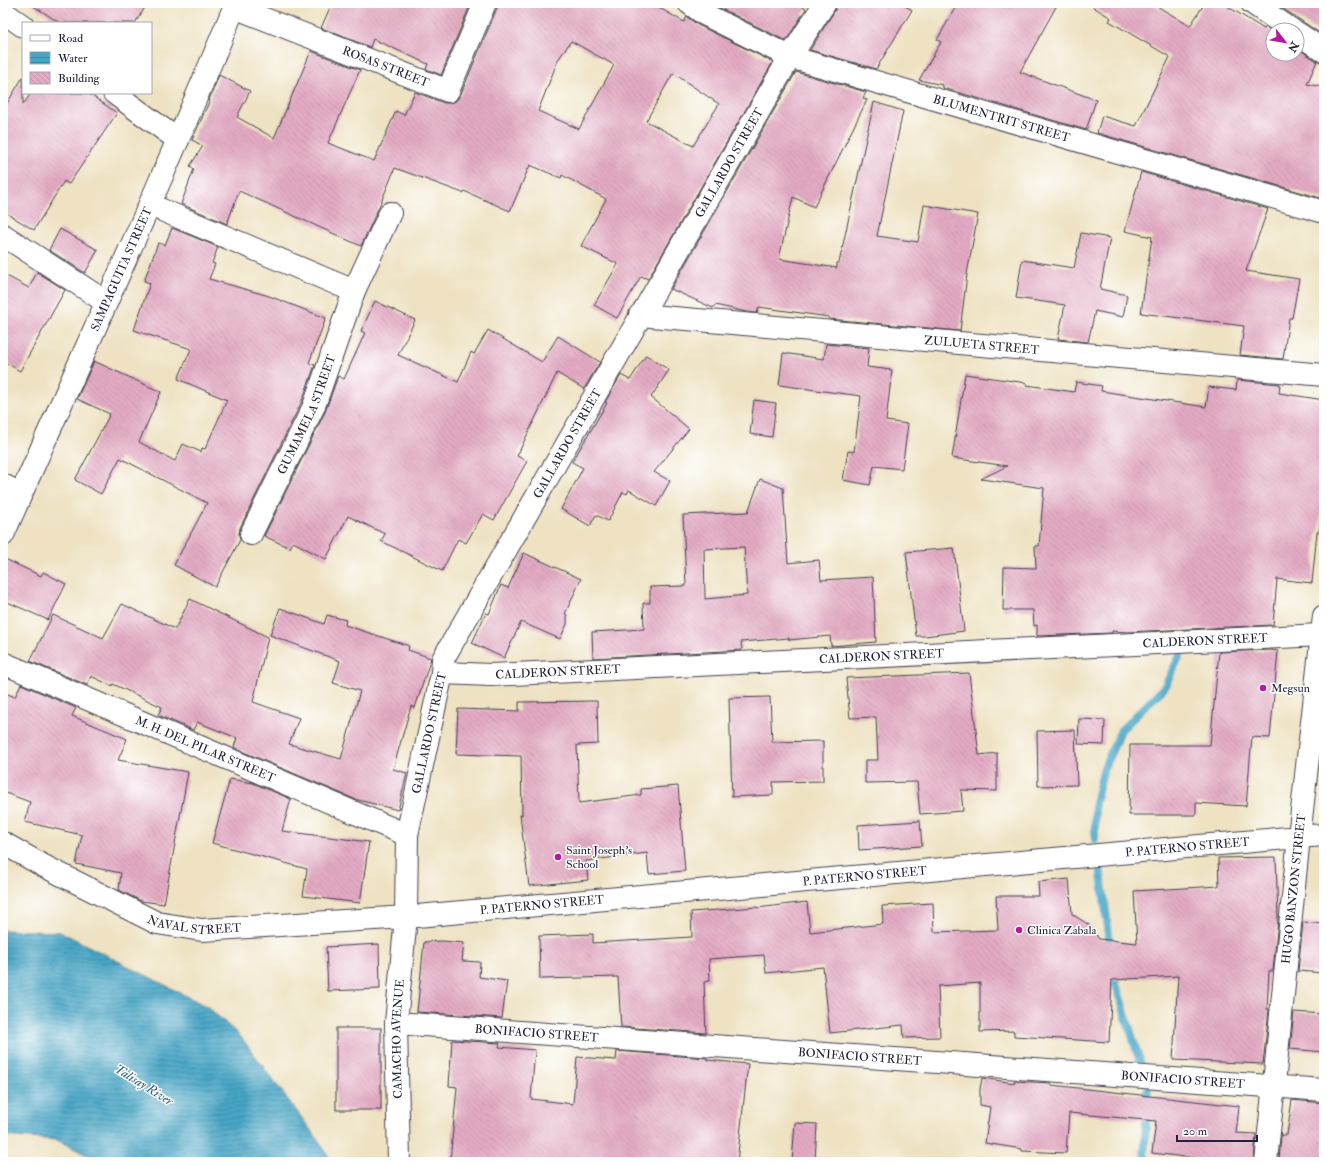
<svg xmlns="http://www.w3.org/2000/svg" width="1327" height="1165" font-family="'IM FELL Double Pica',serif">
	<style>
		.water { fill: url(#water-rules); stroke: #346480 }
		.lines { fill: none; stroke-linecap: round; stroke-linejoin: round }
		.stream { stroke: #47a6c6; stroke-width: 8 }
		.building { fill: url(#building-back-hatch); fill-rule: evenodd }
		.minor-casing { stroke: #413f4f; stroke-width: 24 }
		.major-casing { stroke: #413f4f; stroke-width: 24 }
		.minor { stroke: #fff; stroke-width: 22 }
		.major { stroke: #fff; stroke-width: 22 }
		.poi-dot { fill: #b5179e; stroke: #fff; stroke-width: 1.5 }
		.labels { text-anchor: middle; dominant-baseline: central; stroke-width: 3; stroke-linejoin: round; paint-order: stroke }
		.street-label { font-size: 12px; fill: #22223b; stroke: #fff }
		.poi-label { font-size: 12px; fill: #22223b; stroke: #fff; text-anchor: start }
		.water-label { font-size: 13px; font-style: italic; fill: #335d7a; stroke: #fff }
	</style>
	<defs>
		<pattern id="water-rules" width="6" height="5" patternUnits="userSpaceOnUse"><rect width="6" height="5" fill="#47a6c6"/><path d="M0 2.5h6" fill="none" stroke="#3b87a2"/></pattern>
		<pattern id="building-back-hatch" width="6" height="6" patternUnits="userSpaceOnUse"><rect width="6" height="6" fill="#e3aac3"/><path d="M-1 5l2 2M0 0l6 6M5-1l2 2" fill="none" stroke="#c292a8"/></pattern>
	</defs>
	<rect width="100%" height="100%" fill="#fff"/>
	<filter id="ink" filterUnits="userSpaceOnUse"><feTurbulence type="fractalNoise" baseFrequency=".025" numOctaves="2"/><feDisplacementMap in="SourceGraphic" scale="8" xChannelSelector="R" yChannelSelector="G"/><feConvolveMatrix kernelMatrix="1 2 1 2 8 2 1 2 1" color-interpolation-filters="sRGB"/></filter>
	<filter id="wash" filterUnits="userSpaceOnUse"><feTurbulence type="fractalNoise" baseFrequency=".012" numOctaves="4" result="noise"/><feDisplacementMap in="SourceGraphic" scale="16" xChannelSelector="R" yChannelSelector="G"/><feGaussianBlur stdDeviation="0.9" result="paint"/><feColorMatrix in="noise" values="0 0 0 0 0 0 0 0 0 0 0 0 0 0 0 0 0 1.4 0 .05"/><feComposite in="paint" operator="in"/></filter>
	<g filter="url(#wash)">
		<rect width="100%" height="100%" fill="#eee2c2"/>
		<!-- water -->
		<path class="water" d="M3,930L61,932L208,1007L241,1037L319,1141L332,1162H101L57,1140L3,1136Z"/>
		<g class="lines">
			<!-- stream -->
			<g class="stream">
				<path d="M1095,839V803L1104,768L1121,730L1164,688L1181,653"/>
				<path d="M1100,866L1111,951"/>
				<path d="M1114,970L1115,981L1142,1068"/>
				<path d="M1144,1162L1148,1081"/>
			</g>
		</g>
		<g id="blocks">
			<!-- building -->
			<g class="building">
				<path d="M29,3H148L135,23H60Z"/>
				<path d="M332,3H471L441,75L426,69L428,64L373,39L370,47L321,28Z"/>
				<path d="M497,3H651L684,22L687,17L698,25L773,62L648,279L641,276L617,318L594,305L618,264L581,246L606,199L562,175L561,178L530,165L510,211L464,191L463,193L395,168L379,207L361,246L239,191L227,224L181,204L194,169L190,166L203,146L192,140L210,100H209L219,75L250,91L237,117L274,138L311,51L360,70L328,143L374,161L396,111L404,115L415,92L444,103H450L456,101L460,96L497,8ZM571,41L614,65L579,129L538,111L558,60ZM673,73L719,104L693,146L646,121Z"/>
				<path d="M710,3H796L806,9L786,41Z"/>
				<path d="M837,3H900L912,10L876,69L810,50L835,10Z"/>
				<path d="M958,3H1058L1020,72L1096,100L1086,130L943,88V85L919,80L941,42L937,40Z"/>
				<path d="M1087,3H1152L1190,26L1205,3H1222L1264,29L1266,27L1273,32V54H1297V48L1317,61L1307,84L1324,87V199L1097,133L1102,116L1136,126L1170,57L1109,21L1111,18Z"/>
				<path d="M1279,3H1324V36L1278,5Z"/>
				<path d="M796,72L866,92L863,98L867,100L814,207L793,197L779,259L837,268V263H839L874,102L903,111L877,236L918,242L924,205L978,214L967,274L960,331L829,319V317L759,307L757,313L747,312L715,305L713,308L671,289Z"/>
				<path d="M23,77V105L31,93H88L117,113L69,184L64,181L34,230L3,211V110Z"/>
				<path d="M1141,172L1268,209L1246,271L1299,279L1292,318H1289L1283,359L1240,355L1244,326L1141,313L1152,237L1125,231Z"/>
				<path d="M172,228L218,247L212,263L215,264L209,279L269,296L326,318L309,363L315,365L302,401L240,528L239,534L240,540L215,587L174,565L207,503L120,458L101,494L75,480L110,414L77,399L94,361L161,392L139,442L175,461L183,444L201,452L202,448L205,449L227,400L178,379L191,349L134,330L150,283L144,281L158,243L165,245Z"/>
				<path d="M60,229L98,250L85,273L49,250Z"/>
				<path d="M1081,233L1110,238L1100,289L1127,295L1123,317L1095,311L1088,342L1058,339L1065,305L1016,298L1022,260L1074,268Z"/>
				<path d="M37,272L65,290L20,371L3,361V274L29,288Z"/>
				<path d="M375,301L415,320L398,355L458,382L471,352L474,354L488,330L542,362L558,336L600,362L584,389L557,373L517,456L527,461L494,520L483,514L466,543L458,539L442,571L381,541L385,534L348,516L326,559L293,542L290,548L264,536L325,412L338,376L344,379L365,333L361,331Z"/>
				<path d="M826,344L869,348L867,367L892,370L886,421L908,424L902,469L874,466L870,485L843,480L848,451L854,452L861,396L779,385L783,353L824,359Z"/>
				<path d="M646,355L669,370L651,397L689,429L654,472L670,481L656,506L629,490L627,494L623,492L608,521L596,515L590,526L561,509L583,468L572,462L607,403L605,402L621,375L630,380Z"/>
				<path d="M965,374L1027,383V385L1074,392L1076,382L1102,386L1101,391L1206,407L1209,387L1236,390L1237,380L1280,384L1279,393L1324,400V496L1319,532H1317L1312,583L1277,579L1273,625L1127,632L1112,631V633L1037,636V625L1034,626L1033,610H1003L1004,567L1036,568L1035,546H1039L1044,488L981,479L1007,466L952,458Z"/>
				<path d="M754,400L776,403L772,437L750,434Z"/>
				<path d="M760,479L783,488L788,563L819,560L821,580L873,577L876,642L831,646L830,636L789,640V638L741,642L742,650L593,658L592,632L644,629L643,603H650V587L686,586L683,515L748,512ZM744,547L747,595L705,599L704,549Z"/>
				<path d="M954,548L964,631L925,636H916L906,552Z"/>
				<path d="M524,553L581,579L565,614L567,615V624L560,639L521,622L504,658L472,643L486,613L489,614L501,585L508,588Z"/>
				<path d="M3,558L41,576L43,572L66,584L48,620L3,600Z"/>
				<path d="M190,599L268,637L253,702L299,718L289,744L341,759L360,691L333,683L340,661L270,635L280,608L324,624L327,615L346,620L345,625L409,646L408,650L431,658L415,708L411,706L393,769L407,773L398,810L354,799L239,750L234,747L237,738L197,722L193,730L158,715L162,707L113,684L112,686L91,676L87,685L30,661L53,615L103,638L122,604L175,629Z"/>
				<path d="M1270,650L1278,651L1270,738L1252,737L1246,806L1196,803V815H1129L1130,745H1210L1219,652Z"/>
				<path d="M969,673L979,755L997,753V791L961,790L963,811L920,814L917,782L865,783V760H878L876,717L850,718L846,678Z"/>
				<path d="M21,684L76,708L72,716L127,739L118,760L188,772L164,904L141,901L119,890L121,873L76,864L82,835L25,822L30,802L3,792V692L15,697Z"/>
				<path d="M770,697L772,742L823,741V781L773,782V795L732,797L729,698Z"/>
				<path d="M597,701L598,744L577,745L579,803L641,795V789L678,786L685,871L649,874L647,853L586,861L588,880L529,886L520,815H522L521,756L456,754L458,709L519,711V702Z"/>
				<path d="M1079,719L1105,720L1104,745L1078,744Z"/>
				<path d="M1075,730L1077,785L1038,786L1037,731Z"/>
				<path d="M230,779L253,783L291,799L282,831L369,842L360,903L303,896L307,869L212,843Z"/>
				<path d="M920,821L922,846L859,850L858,825Z"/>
				<path d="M1276,857L1278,920L1273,971H1269L1267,1009H1269L1263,1064L1173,1060L1178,976L1112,980L1109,1042L1014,1036V1031L980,1032V983L938,986L940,1037L904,1038L903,1025L830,1033L823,967L766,973L764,955L709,959L710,981L704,982L706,1033L621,1027L618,977L540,979L539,936L593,934V943L692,937L691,912L757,907V908L807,902L810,932L883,924L882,906L933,903L934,932L998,930L996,896H1039L1038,882L1069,879L1072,914L1089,925L1099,939L1137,943L1134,891L1219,886L1218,858Z"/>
				<path d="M1303,922L1324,924V973L1298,971Z"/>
				<path d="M442,941L464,943L462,961L480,962L479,977L507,981L502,1018L417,1012L424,942Z"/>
				<path d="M379,944L380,989L328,991L326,947Z"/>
				<path d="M1294,1012L1324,1014V1052L1290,1049Z"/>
				<rect x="336" y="1028" width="45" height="82"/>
				<path d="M452,1040L500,1043L499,1047L535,1050L531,1099L573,1104L577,1057L616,1060L617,1051L707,1058V1060L748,1064L737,1162H450L457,1087L449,1086Z"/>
				<path d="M982,1078L1014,1083V1081L1051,1083V1085L1239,1106L1236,1133L1256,1134L1254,1162H1228L1152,1153L1156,1121L1069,1113L1066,1153L1022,1151V1149L985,1143L990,1107L980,1105V1089Z"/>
				<path d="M1292,1100L1324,1103V1162H1279L1281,1135H1287Z"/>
				<path d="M795,1123L817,1124L815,1162H792Z"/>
			</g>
		</g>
	</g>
	<g filter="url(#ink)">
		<use href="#blocks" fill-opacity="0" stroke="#413f4f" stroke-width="1"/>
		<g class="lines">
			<!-- minor casing -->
			<g class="minor-casing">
				<g id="minor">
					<path id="s1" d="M689,3L704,14L790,57L1324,212"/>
					<path d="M1252,3L1292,30"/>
					<path id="s2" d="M234,7L448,91L485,3"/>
					<path d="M3,12L23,26"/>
					<path d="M1297,33L1324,51"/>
					<path d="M114,93L178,140"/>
					<path d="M150,205L354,291"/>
					<path d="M3,235L106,302"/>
					<path id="s3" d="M640,315L1324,375"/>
					<path d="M3,485L21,494"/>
					<path id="s4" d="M251,534L314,406L354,291L390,213"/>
					<path id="s5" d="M3,535C81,358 162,182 236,3"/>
					<path id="s6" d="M3,663L407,835"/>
					<path id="s7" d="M442,673L491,675L1321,635"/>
					<path id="s8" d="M3,843L42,865L157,923L202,930L406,917L1299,837L1324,616"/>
					<path id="s9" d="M396,1023L1324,1090"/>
					<path id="s10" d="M399,1162L396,1023L406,917L407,835L442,673L443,659L790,57L825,3"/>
				</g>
			</g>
			<!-- major casing -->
			<g class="major-casing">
				<path id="major" d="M1266,1162L1299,837L1324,835"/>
			</g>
			<!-- minor -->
			<use href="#minor" class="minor"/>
			<!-- major -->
			<use href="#major" class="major"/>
		</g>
	</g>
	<!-- markers -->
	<g class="poi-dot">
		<circle cx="1263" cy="688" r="4"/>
		<circle cx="558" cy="857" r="4"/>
		<circle cx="1019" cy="930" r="4"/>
	</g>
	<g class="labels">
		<!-- street labels -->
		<g class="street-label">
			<text stroke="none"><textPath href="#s2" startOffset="163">ROSAS STREET</textPath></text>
			<text stroke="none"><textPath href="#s1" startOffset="335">BLUMENTRIT STREET</textPath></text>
			<text stroke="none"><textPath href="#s10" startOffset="1080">GALLARDO STREET</textPath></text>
			<text stroke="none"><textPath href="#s5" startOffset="291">SAMPAGUITA STREET</textPath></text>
			<text stroke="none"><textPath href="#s3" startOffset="343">ZULUETA STREET</textPath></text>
			<text stroke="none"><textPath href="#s4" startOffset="132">GUMAMELA STREET</textPath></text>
			<text stroke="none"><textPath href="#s10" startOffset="756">GALLARDO STREET</textPath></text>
			<text stroke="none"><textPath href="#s7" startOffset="764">CALDERON STREET</textPath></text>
			<text stroke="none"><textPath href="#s7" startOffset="440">CALDERON STREET</textPath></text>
			<text stroke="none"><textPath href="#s7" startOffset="116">CALDERON STREET</textPath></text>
			<text stroke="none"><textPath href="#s10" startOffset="432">GALLARDO STREET</textPath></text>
			<text stroke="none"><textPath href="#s6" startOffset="220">M. H. DEL PILAR STREET</textPath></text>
			<text stroke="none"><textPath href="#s8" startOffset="1208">P. PATERNO STREET</textPath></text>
			<text stroke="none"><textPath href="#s8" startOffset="884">P. PATERNO STREET</textPath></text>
			<text transform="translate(1294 889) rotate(-84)">HUGO BANZON STREET</text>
			<text stroke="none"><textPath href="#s8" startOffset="560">P. PATERNO STREET</textPath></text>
			<text stroke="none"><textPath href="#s8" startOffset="211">NAVAL STREET</textPath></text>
			<text stroke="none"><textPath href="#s9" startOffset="141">BONIFACIO STREET</textPath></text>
			<text stroke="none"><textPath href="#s10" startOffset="123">CAMACHO AVENUE</textPath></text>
			<text stroke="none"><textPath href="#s9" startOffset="465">BONIFACIO STREET</textPath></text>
			<text stroke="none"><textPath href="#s9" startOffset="789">BONIFACIO STREET</textPath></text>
		</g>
		<!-- poi labels -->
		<g class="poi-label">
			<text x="1271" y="688">Megsun</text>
			<text x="566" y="850">Saint Joseph's<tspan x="566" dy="14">School</tspan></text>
			<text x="1027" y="930">Clinica Zabala</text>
		</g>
		<!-- water labels -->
		<g class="water-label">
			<text transform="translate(144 1085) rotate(32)">Talisay River</text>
		</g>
	</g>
	<!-- margin -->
	<rect width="1327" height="1165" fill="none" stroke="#fff" stroke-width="16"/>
	<!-- legend -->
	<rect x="22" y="22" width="130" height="72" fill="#ffffff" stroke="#a7a7b1"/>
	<rect x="30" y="35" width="20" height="6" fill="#ffffff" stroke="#a7a7b1"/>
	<text x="58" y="42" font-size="12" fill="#22223b">Road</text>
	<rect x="30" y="52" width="20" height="12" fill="url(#water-rules)" stroke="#a7a7b1"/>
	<text x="58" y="62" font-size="12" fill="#22223b">Water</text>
	<rect x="30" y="72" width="20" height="12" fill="url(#building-back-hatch)" stroke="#a7a7b1"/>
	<text x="58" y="82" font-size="12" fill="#22223b">Building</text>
	<!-- north arrow -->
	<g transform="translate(1285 42) rotate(121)"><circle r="19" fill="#ffffff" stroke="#a7a7b1"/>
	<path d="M0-3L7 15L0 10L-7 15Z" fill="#b5179e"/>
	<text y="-6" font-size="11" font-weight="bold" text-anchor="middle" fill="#22223b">N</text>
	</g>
	<!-- scale -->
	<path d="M1177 1135v6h80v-6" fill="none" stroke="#22223b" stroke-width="2"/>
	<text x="1183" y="1135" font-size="12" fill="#22223b" stroke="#ffffff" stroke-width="3" paint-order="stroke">20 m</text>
</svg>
